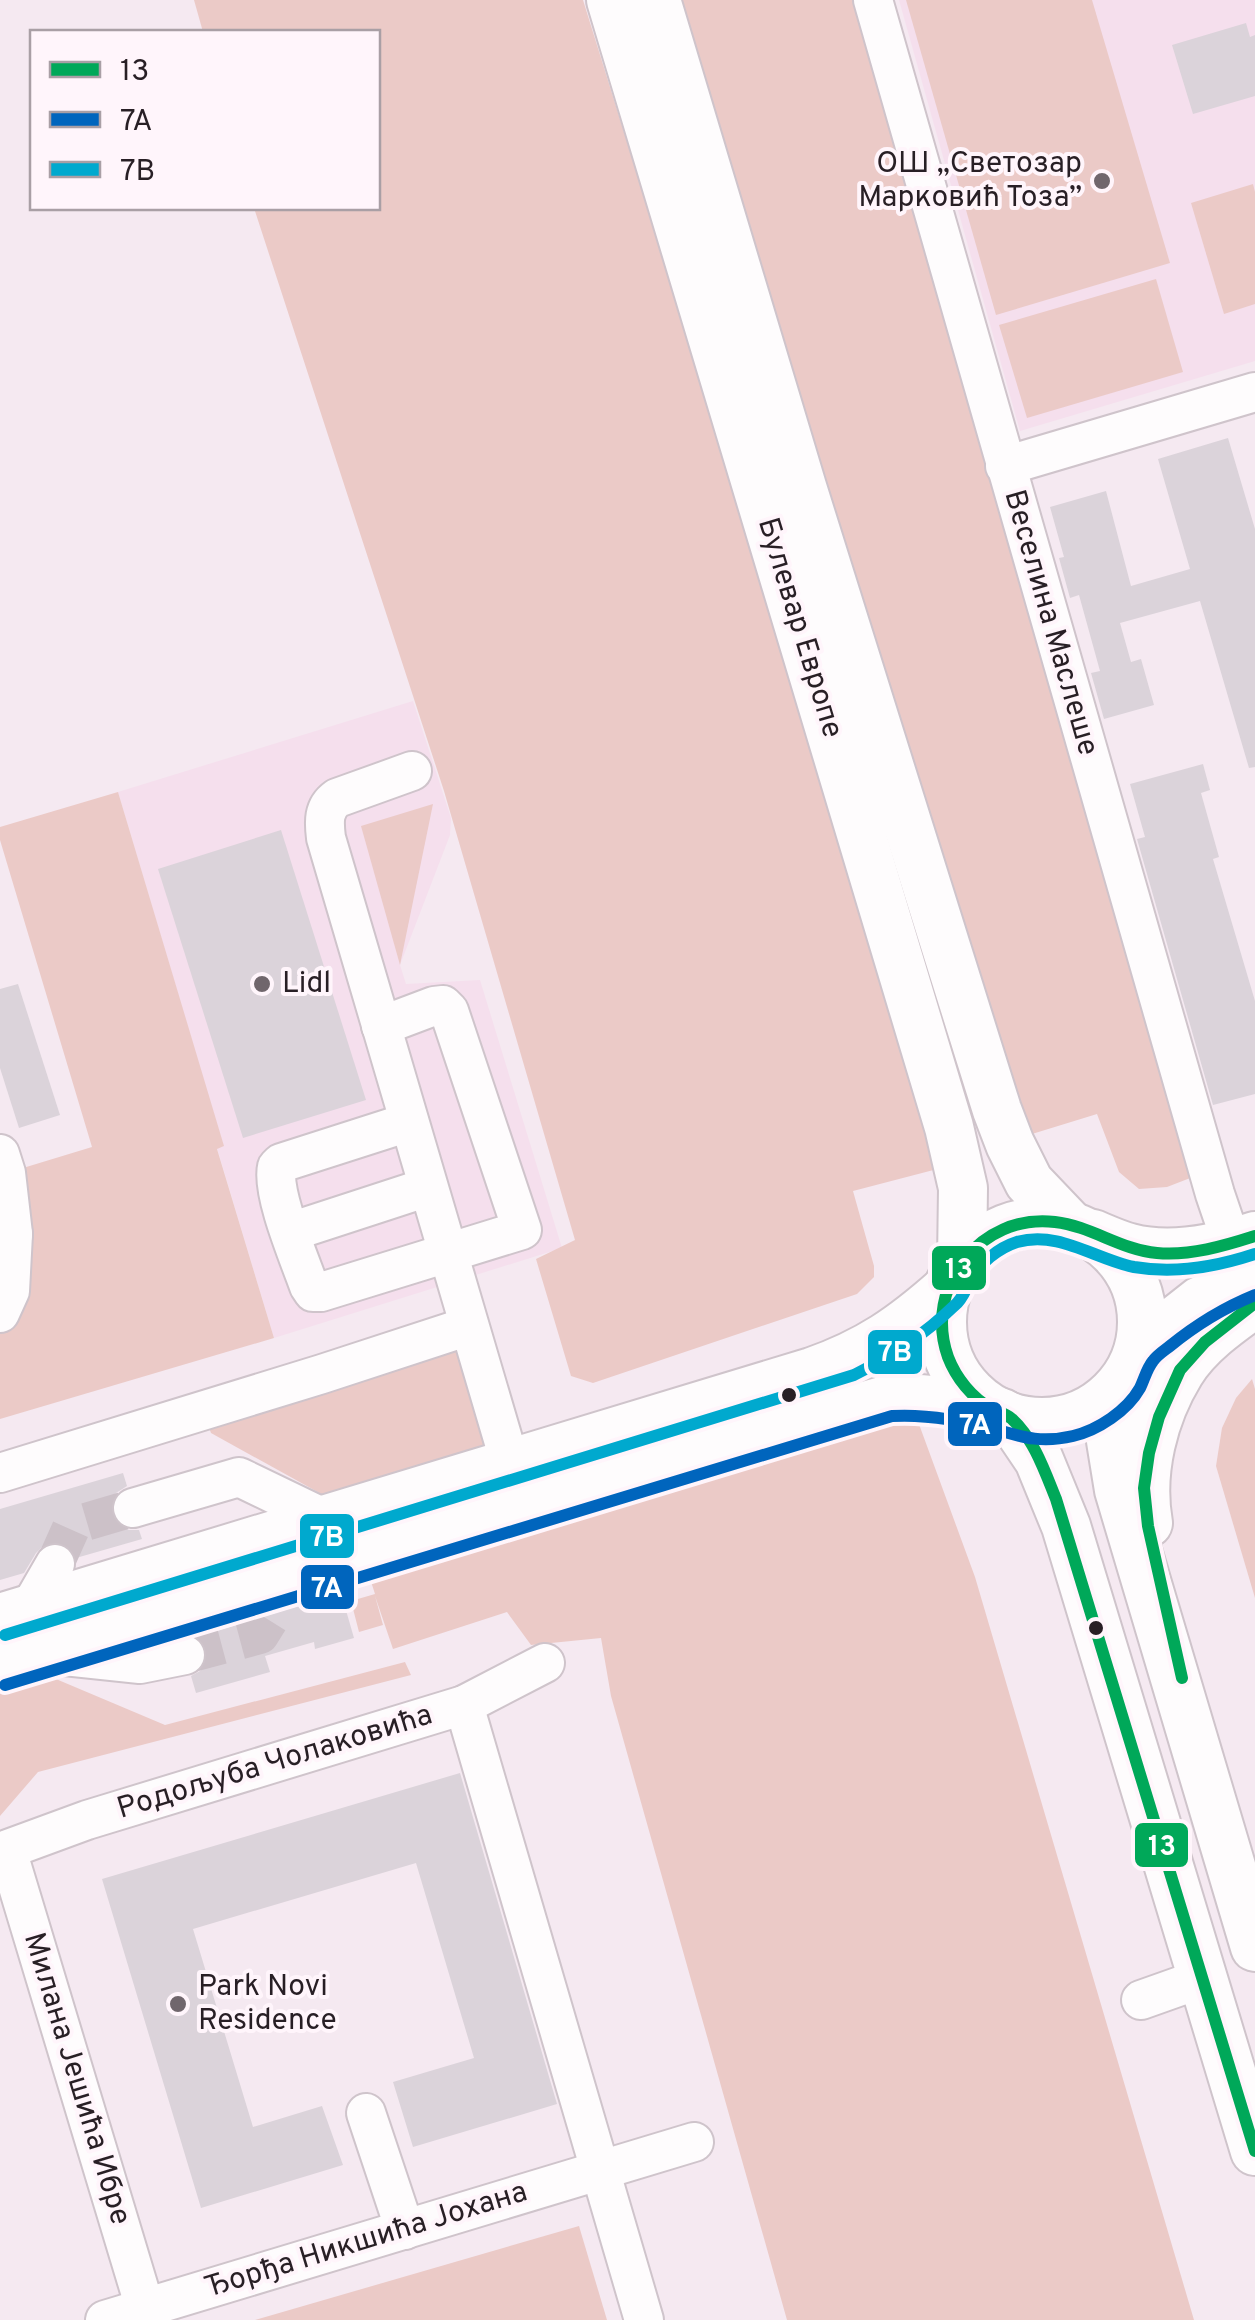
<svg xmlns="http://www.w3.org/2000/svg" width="1255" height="2320" font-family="Overpass,sans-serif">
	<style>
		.built { fill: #f5dfed }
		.green { fill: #ebcac7 }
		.building { fill: #dbd3da }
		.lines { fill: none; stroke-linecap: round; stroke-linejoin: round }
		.minor-tunnel { stroke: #ccc1c8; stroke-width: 38; stroke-dasharray: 38 19; stroke-linecap: butt }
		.minor-casing { stroke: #cfc4cb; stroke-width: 42 }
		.major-casing { stroke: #cfc4cb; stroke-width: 52 }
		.minor { stroke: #fefcfd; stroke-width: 38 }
		.major { stroke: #fefcfd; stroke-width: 48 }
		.bus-1-casing { stroke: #fff5fb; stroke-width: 20 }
		.bus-2-casing { stroke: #fff5fb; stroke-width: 20 }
		.bus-3-casing { stroke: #fff5fb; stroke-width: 20 }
		.bus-1 { stroke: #00a859; stroke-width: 12 }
		.bus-2 { stroke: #0065bd; stroke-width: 12 }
		.bus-3 { stroke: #00a9ce; stroke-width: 12 }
		.poi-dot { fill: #70666c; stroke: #fff5fb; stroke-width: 4 }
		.bus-dot { fill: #281f25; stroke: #fff5fb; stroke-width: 4 }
		.labels { text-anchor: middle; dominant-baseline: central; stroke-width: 8; stroke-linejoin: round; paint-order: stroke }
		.poi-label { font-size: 30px; fill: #281f25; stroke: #fff5fb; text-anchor: start }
		.street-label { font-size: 30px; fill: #281f25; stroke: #fff5fb }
		.line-badge { stroke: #fff5fb; stroke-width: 4 }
		.badge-label { font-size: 28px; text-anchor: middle; font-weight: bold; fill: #fff }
	</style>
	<rect width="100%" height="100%" fill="#f5e9f1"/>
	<!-- built -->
	<g class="built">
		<path d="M899,0H1255V361L1020,431Z"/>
		<path d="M413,701L451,818L450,835L400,965L406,984L480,980L562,1248L274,1338L217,1148L223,1145L118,792Z"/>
	</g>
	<!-- green -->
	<g class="green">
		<path d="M194,0H583L945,1167L853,1191L874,1266V1277L857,1294L593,1383L571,1376L536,1259L575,1240L444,791L254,208H378V32H203Z"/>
		<path d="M670,0H856L1198,1175L1167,1187L1139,1189L1119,1172L1097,1114L1032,1134L1024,1126Z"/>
		<path d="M906,0H1092L1170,263L996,315Z"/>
		<path d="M1253,184L1255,192V304L1224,314L1191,203Z"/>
		<path d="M1156,279L1183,372L1027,418L999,325Z"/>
		<path d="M118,792L224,1146L217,1149L274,1338L0,1419V1175L92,1147L0,840V827Z"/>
		<path d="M433,804L400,965L361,826Z"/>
		<path d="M463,1337L501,1451L334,1501L211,1433L205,1416Z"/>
		<path d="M1252,1379L1255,1389V1598L1216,1466L1222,1428L1236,1398Z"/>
		<path d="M916,1416L975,1577L1194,2320H787L611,1696L601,1638L531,1645L507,1612L393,1649L375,1596L383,1625L359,1632L351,1601L375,1594L367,1569L864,1419Z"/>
		<path d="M405,1662L411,1675L38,1772L0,1816V1683L37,1671L165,1725Z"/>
		<path d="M579,2226L607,2320H255Z"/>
	</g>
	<!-- building -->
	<g class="building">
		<path d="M1246,23L1250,37L1255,35V96L1193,114L1172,45Z"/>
		<path d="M1228,438L1255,529V767L1249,768L1200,601L1120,623L1131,662L1141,659L1154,705L1104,719L1091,673L1100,671L1079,595L1070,598L1059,558L1064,557L1050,507L1106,491L1131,586L1190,569L1158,459Z"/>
		<path d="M1203,764L1210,790L1201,793L1219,857L1213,859L1255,1001V1094L1213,1105L1137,839L1145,837L1130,784Z"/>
		<path d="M281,830L366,1100L243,1138L158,869Z"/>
		<path d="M18,984L60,1115L19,1128L0,1068V989Z"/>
		<path d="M123,1473L127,1486L116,1493L111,1504V1513L118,1525L129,1530H139L142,1539L76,1558L74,1552L65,1544L56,1542L45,1544L36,1553L24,1573L0,1580V1509Z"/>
		<path d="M341,1593L354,1638L315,1649L314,1642L265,1656L270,1672L196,1693L191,1676L200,1671L206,1663L207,1652L202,1641L197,1637Z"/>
		<path d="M460,1773L557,2104L413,2147L393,2082L474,2058L416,1863L193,1929L253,2127L322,2106L343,2165L201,2208L102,1879Z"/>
	</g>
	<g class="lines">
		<!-- minor-tunnel -->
		<g class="minor-tunnel">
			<path d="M55,1564L72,1526L133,1508"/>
			<path d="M185,1655L260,1635L275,1611"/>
		</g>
		<!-- minor casing -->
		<g class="minor-casing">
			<g id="minor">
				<path d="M873,0L1215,1194L1232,1244"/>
				<path d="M1005,466L1255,392"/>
				<path d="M412,771L337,798C323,808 324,822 326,838L510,1463"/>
				<path d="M381,1026L434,1006L443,1005L449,1011L522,1230L321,1292H313L309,1286C299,1258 271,1192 277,1167L281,1163L409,1122"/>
				<path d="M0,1154L6,1173L13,1234L0,1237"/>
				<path d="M290,1232L428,1187"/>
				<path d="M0,1313L10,1291L13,1234"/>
				<path d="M0,1473L322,1374L469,1326"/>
				<path d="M133,1508L239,1477L326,1519"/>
				<path d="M29,1609L55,1564"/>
				<path d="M55,1655L140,1664L185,1655"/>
				<path d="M464,1705L644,2320"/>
				<path d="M7,1850L145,2308"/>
				<path d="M0,1852L87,1820L464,1705L545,1663"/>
				<path d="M1141,2000L1203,1978"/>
				<path d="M366,2113L405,2230"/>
				<path d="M105,2320L694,2142"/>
			</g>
		</g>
		<!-- major casing -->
		<g class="major-casing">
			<g id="major">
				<path d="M611,0L949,1127L963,1188L962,1261"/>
				<path d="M656,0L802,487L997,1110L1010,1144L1029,1182L1070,1225"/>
				<circle cx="1042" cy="1322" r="100"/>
				<path d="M1093,1234C1105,1239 1118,1245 1130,1248C1171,1259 1216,1249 1255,1236"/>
				<path d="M1139,1349L1200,1301L1255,1276"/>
				<path d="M1118,1388L1111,1441L1119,1490L1255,1947"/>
				<path d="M1010,1417L1039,1460L1066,1526L1255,2151"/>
				<path d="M1148,1523C1139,1472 1153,1416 1180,1372C1197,1344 1228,1322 1255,1303"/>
				<path d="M0,1618L812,1372C869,1352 903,1328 947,1289"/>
				<path d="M0,1668L748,1440L889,1399C927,1396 965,1405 1002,1413"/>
			</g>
		</g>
		<!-- minor -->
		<use href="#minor" class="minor"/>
		<!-- major -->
		<use href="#major" class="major"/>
		<!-- bus-1 casing -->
		<g class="bus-1-casing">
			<g id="bus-1">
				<path d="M1255,1236C1224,1246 1190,1256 1157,1253C1121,1250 1091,1226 1055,1222C980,1213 923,1287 948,1357C956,1378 972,1398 992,1409C999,1412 1006,1414 1012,1419C1034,1439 1045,1472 1056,1499L1255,2151"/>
				<path d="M1182,1678L1148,1526L1144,1488L1149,1453L1159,1417L1180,1370L1205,1342L1255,1303"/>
			</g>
		</g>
		<!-- bus-2 casing -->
		<g class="bus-2-casing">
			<path id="bus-2" d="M5,1685L892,1416C926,1414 965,1421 998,1430C1025,1438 1043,1443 1073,1436C1098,1430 1127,1411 1140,1388C1144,1380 1147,1368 1153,1361C1157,1355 1165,1350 1170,1346C1197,1324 1223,1308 1255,1295"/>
		</g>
		<!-- bus-3 casing -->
		<g class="bus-3-casing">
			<path id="bus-3" d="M5,1635L854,1375C890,1357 925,1334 954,1306C963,1299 965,1290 970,1281C980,1263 998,1248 1017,1242C1058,1230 1095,1259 1134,1267C1175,1274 1216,1267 1255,1254"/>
		</g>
		<!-- bus-1 -->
		<use href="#bus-1" class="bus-1"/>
		<!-- bus-2 -->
		<use href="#bus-2" class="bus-2"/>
		<!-- bus-3 -->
		<use href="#bus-3" class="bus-3"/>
	</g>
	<!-- markers -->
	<g class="poi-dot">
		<circle cx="1102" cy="181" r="10"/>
		<circle cx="262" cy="984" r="10"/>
		<circle cx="178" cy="2004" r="10"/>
	</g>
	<g class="bus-dot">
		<circle cx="789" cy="1395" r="9"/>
		<circle cx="1096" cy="1628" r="9"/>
	</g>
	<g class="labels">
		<!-- poi labels -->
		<g class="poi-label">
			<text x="1082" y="164" text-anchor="end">ОШ „Светозар<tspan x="1082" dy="34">Марковић Тоза”</tspan></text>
			<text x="282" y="984">Lidl</text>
			<text x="198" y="1987">Park Novi<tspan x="198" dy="34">Residence</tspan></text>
		</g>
		<!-- street labels -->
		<g class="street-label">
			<text transform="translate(1050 623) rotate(74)">Веселина Маслеше</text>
			<text transform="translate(799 628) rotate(73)">Булевар Европе</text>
			<text transform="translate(275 1763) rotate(-17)">Родољуба Чолаковића</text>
			<text transform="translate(76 2079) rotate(73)">Милана Јешића Ибре</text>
			<text transform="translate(366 2241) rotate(-17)">Ђорђа Никшића Јохана</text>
		</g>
	</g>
	<g class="line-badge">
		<rect x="930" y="1244" width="58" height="48" rx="10" fill="#00a859"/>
		<rect x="866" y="1328" width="58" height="48" rx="10" fill="#00a9ce"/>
		<rect x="946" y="1400" width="58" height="48" rx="10" fill="#0065bd"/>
		<rect x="298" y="1512" width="58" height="48" rx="10" fill="#00a9ce"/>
		<rect x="299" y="1563" width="57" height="48" rx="10" fill="#0065bd"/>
		<rect x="1133" y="1821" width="57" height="48" rx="10" fill="#00a859"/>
	</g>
	<g class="badge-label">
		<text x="959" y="1278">13</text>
		<text x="895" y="1361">7B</text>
		<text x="975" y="1434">7A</text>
		<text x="327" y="1546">7B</text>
		<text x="327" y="1597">7A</text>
		<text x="1162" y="1855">13</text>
	</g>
	<!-- legend -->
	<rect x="30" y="30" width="350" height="180" fill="#fff5fb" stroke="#a99fa5" stroke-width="2.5"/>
	<rect x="50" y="62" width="50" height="15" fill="#00a859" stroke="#a99fa5" stroke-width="2.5"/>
	<text x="120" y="80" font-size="30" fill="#281f25">13</text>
	<rect x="50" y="112" width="50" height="15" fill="#0065bd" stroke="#a99fa5" stroke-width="2.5"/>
	<text x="120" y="130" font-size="30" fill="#281f25">7A</text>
	<rect x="50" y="162" width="50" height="15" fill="#00a9ce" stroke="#a99fa5" stroke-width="2.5"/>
	<text x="120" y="180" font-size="30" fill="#281f25">7B</text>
</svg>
